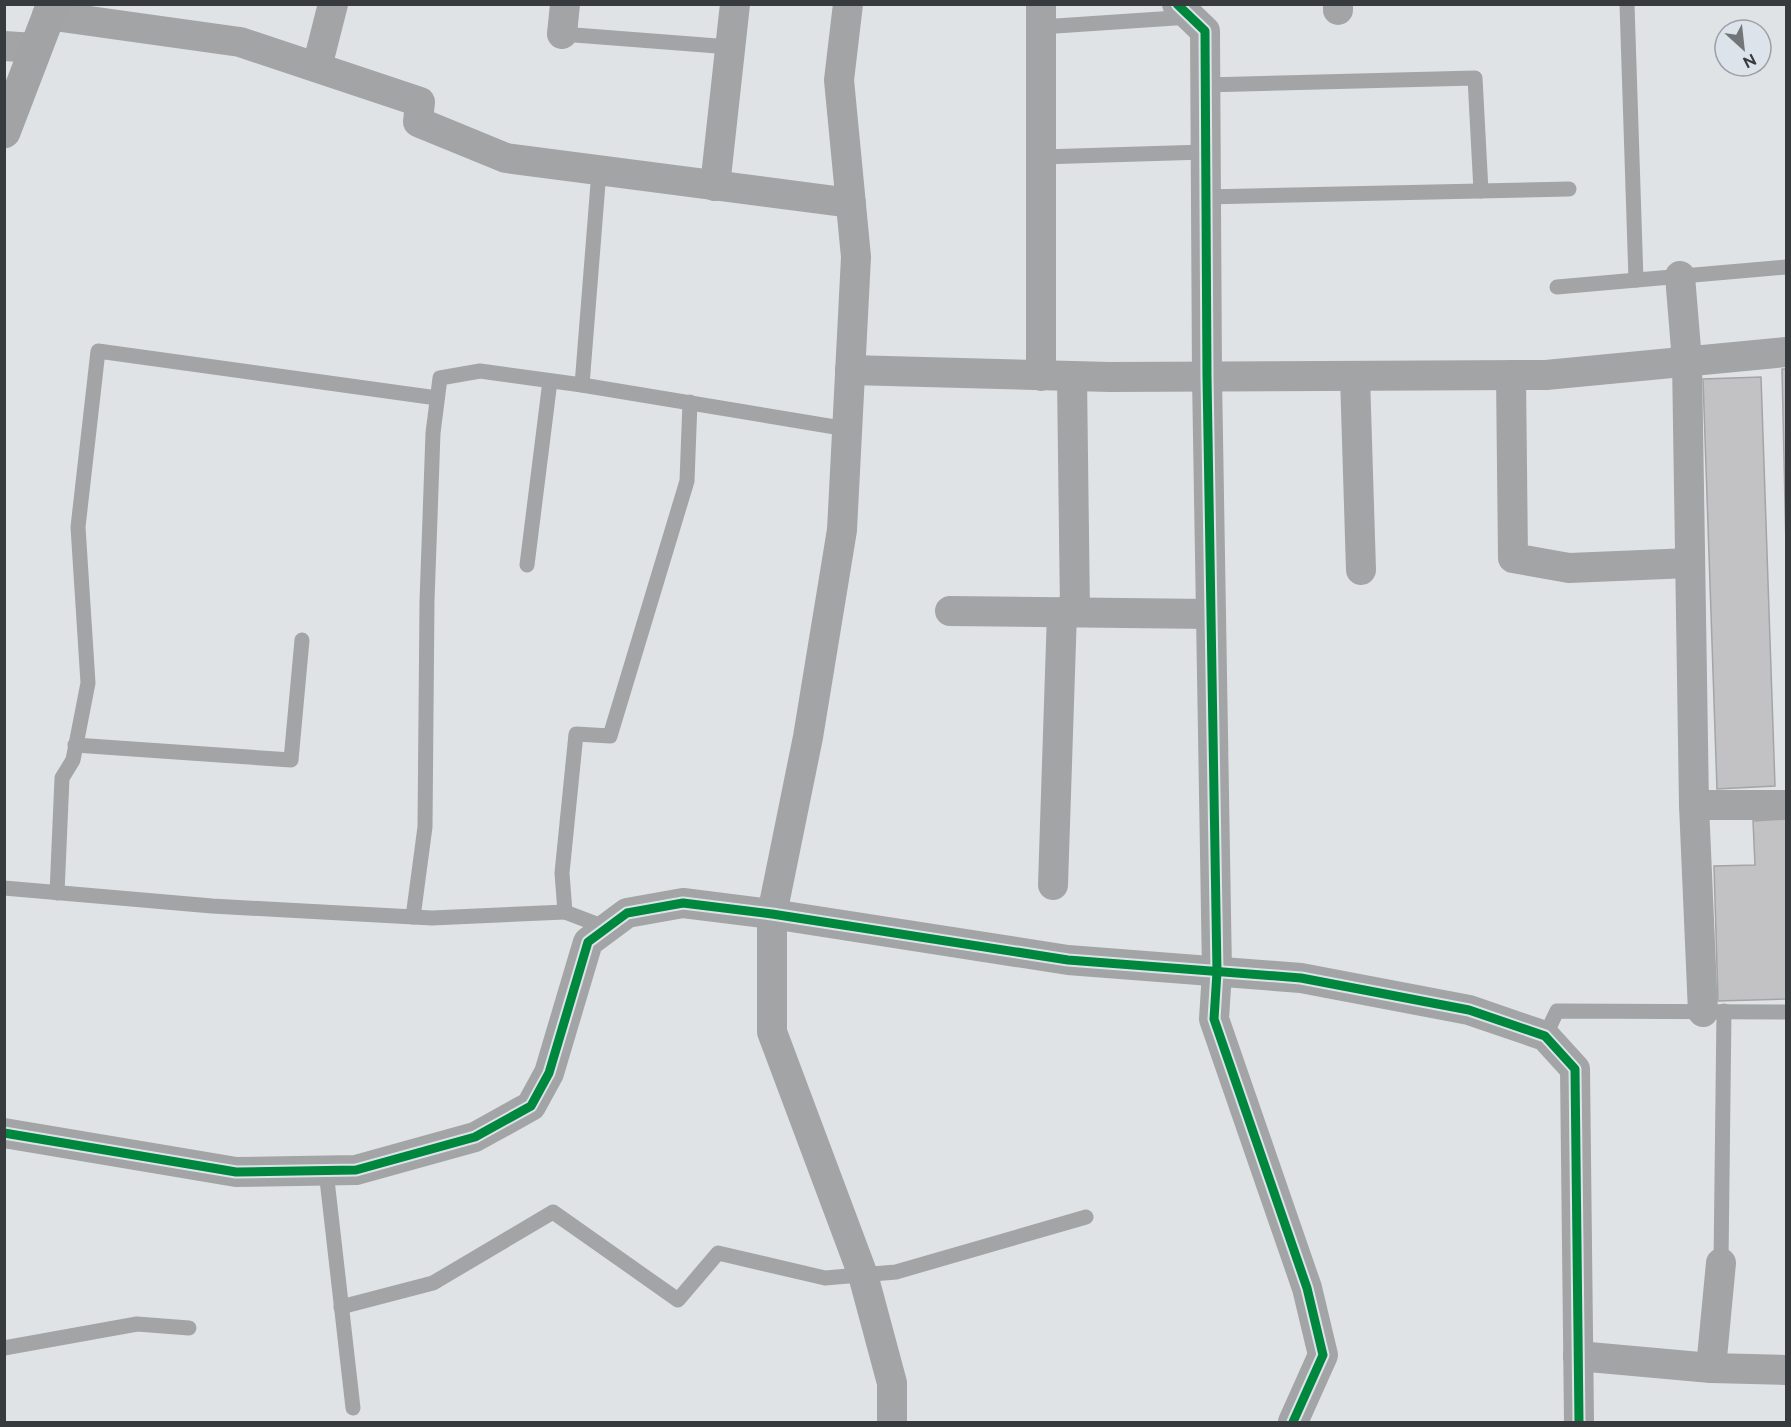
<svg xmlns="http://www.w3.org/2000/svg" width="1791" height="1427" font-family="Raleway,sans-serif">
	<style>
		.building { fill: #c2c1c3; stroke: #a5a4a5; stroke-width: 1.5 }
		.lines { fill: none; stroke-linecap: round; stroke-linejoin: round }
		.lane { stroke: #a3a4a5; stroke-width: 15 }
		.street { stroke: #a3a4a5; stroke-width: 30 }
		.secondary { stroke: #a1a3a5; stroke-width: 33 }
		.cycleway-casing { stroke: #dce3ea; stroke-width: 13 }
		.cycleway { stroke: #00873e; stroke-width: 9 }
	</style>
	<rect width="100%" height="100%" fill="#e0e3e6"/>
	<!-- building -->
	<g class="building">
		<path d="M1782,369H1786V548Z"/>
		<path d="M1761,377L1775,786L1717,789L1703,379Z"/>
		<path d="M1786,819V999L1718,1001L1714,866L1755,865L1753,821Z"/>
	</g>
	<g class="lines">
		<!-- lane -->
		<g class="lane">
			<path d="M1627,4L1636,280"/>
			<path d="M1041,27L1190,17"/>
			<path d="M562,34L730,47"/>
			<path d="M1205,85L1475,78L1481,191"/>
			<path d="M1041,157L1205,152"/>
			<path d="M1205,197L1569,189"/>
			<path d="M1557,287L1786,267"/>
			<path d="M582,385L599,171"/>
			<path d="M527,565L550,381"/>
			<path d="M75,745L291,760L302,640"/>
			<path d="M4,888L212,906L432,918L565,912"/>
			<path d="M57,893L62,778L73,760L88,683L78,527L98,351L437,398"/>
			<path d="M413,917L425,827L427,601L433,433L440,378L480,371L582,385L847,429"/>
			<path d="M607,928L565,912L562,873L576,734L610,736L687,481L690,402"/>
			<path d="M1545,1036L1557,1011L1786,1012"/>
			<path d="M326,1171L353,1408"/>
			<path d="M1721,1263L1724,1011"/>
			<path d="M341,1307L433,1283L553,1212L678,1300L718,1253L825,1278L896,1272L1086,1217"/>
			<path d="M4,1348L137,1324L189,1328"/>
		</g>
		<!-- street -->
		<g class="street">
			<path d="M848,4L839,80L856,257L842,530L808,737L772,914V1032L863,1275L892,1383V1422"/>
			<path d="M1177,4L1205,31L1207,377L1217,972L1214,1019L1307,1288L1323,1355L1293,1422"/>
			<path d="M1338,4V10"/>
			<path d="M47,15L240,42L420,102L418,122L506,158L851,203"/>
			<path d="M562,34L565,4"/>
			<path d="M4,46L35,48"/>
			<path d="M317,67L333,4"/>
			<path d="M715,186L735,4"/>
			<path d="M1680,276L1687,361L1694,805L1703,1012"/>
			<path d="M850,370L1110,377L1546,375L1786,352"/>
			<path d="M1511,375L1513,558L1569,568L1690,563"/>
			<path d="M1041,376V4"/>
			<path d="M1355,376L1361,570"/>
			<path d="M1072,377L1075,612"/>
			<path d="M950,611L1211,614"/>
			<path d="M1694,805H1786"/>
			<path d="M1053,885L1062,612"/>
			<path d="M4,1133L236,1172L356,1170L475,1137L531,1106L549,1073L588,942L627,913L683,903L772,914L1068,960L1301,978L1469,1010L1545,1036L1575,1069L1579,1422"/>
			<path d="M1578,1356L1711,1368L1786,1370"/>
			<path d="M1711,1368L1721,1263"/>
		</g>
		<!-- secondary -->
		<path class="secondary" d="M4,132L53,4"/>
		<!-- cycleway casing -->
		<g class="cycleway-casing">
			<g id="cycleway">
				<path d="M1177,4L1205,31L1207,377L1217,972L1214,1019L1307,1288L1323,1355L1293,1422"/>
				<path d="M4,1133L236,1172L356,1170L475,1137L531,1106L549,1073L588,942L627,913L683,903L772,914L1068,960L1301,978L1469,1010L1545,1036L1575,1069L1579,1422"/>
			</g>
		</g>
		<!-- cycleway -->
		<use href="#cycleway" class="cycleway"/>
	</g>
	<!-- border -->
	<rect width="1791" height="1427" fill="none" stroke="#383b3d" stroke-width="12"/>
	<!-- north arrow -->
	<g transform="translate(1743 48) rotate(153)"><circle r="28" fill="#dce3ea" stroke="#9aa0a5" stroke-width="1.5"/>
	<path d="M0-4.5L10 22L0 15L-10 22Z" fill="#737678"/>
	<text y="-9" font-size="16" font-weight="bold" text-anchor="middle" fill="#383b3d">N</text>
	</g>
</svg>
